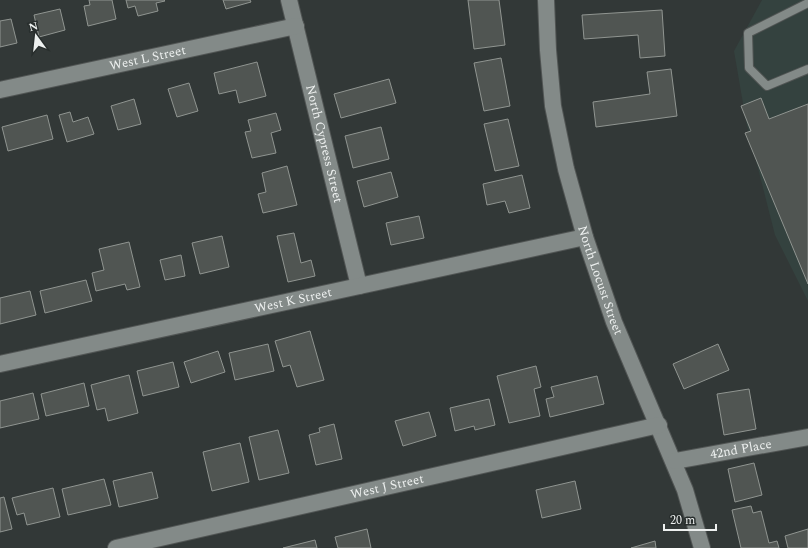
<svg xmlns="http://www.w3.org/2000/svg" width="808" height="548" font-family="Spectral,serif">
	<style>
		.built { fill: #34423f }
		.building { fill: #505552; stroke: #909591 }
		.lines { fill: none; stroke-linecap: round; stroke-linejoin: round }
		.service-casing { stroke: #515554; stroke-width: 10 }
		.minor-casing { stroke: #515554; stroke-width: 18 }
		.service { stroke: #838a88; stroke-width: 8 }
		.minor { stroke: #838a88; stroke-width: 16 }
		.labels { text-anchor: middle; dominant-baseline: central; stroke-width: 3.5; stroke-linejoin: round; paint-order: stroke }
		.street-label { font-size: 13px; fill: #edf0ef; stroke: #282e2d }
	</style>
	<rect width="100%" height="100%" fill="#323837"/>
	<!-- built -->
	<path class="built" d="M762,0H808V301L775,235L746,121L734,51Z"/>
	<!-- building -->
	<g class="building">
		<path d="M89,0H112L116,19L88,26L84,6L90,5Z"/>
		<path d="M126,0H164L165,1L156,3L158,11L138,16L135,6L128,8Z"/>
		<path d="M223,0H250L251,2L226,9Z"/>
		<path d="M468,0H499L505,45L474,49Z"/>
		<path d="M60,9L65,30L39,37L34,15Z"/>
		<path d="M662,10L665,56L640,58L638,35L584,39L582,15Z"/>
		<path d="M11,19L17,43L0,47V21Z"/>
		<path d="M501,58L510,106L484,111L474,63Z"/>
		<path d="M257,62L266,96L239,103L236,90L219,94L214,73Z"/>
		<path d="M671,69L677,116L596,127L593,102L650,94L647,72Z"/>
		<path d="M389,79L396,103L341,118L334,94Z"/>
		<path d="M189,83L198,111L177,117L168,89Z"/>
		<path d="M761,98L769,119L808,104V284L745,133L751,131L741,106Z"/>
		<path d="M134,99L141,124L118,130L111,106Z"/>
		<path d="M70,112L73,122L88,117L94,134L67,142L59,115Z"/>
		<path d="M276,113L281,130L271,133L276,153L252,158L245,132L251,131L248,120Z"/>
		<path d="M47,115L53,139L8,151L2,127Z"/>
		<path d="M508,119L519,166L495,171L484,124Z"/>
		<path d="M381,127L389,159L353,168L345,136Z"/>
		<path d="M287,166L297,205L263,213L258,194L266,192L262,173Z"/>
		<path d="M391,172L398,197L364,207L357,181Z"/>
		<path d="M522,175L530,208L509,213L505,201L487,205L483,184Z"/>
		<path d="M419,216L424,238L391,245L386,223Z"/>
		<path d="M294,233L301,263L311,260L315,276L288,282L277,236Z"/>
		<path d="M222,236L229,267L200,274L192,243Z"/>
		<path d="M129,242L140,287L127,290L125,284L96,291L92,273L104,270L99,249Z"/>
		<path d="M181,255L185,276L165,280L160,260Z"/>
		<path d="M86,280L92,301L45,313L40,291Z"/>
		<path d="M30,291L36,315L0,324V298Z"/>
		<path d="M310,331L324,380L297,387L290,365L283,367L275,341Z"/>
		<path d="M268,344L274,371L235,380L229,353Z"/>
		<path d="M718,344L729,370L684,389L673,364Z"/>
		<path d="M218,351L225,372L191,383L184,362Z"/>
		<path d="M173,362L179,387L143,396L137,371Z"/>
		<path d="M536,366L541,387L534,389L540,416L509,423L497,376Z"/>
		<path d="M129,375L138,413L108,421L105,408L97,410L91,385Z"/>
		<path d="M597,376L604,404L550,417L546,399L554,397L551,387Z"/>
		<path d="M84,383L89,406L46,416L41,394Z"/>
		<path d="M749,389L756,429L724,435L717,394Z"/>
		<path d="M33,393L39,419L0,428V401Z"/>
		<path d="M489,399L495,425L475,430L474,426L455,431L450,408Z"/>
		<path d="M429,412L436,436L403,446L395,421Z"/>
		<path d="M334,424L342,459L316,465L309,435L320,432L319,428Z"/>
		<path d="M278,430L289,473L259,480L249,437Z"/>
		<path d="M240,443L249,482L212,491L203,452Z"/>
		<path d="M754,463L762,495L735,502L728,469Z"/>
		<path d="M152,472L158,498L119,507L113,481Z"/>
		<path d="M104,479L111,505L68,515L62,489Z"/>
		<path d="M575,481L581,509L542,518L536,490Z"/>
		<path d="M53,488L60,517L27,525L24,513L17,515L12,498Z"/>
		<path d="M4,497L12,529L0,532V498Z"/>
		<path d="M751,506L753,513L761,511L769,543L777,541L779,548H741L732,510Z"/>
		<path d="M367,529L371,548H338L335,537Z"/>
		<path d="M808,529V548H788L785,536Z"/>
		<path d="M315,540L317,548H283Z"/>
		<path d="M655,541L656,548H631Z"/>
	</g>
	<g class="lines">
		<!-- service casing -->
		<g class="service-casing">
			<path id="service" d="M808,3L748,33L749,68L767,86L808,69"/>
		</g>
		<!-- minor casing -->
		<g class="minor-casing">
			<g id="minor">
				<path id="s1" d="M289,0L359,286"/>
				<path id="s2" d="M546,0L548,50L553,106L566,169L585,237L614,322L685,490L702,548"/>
				<path id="s3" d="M0,90L296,26"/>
				<path id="s4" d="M0,364L585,237"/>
				<path id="s5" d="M675,461L808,437"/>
				<path id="s6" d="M116,548L659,425"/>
			</g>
		</g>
		<!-- service -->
		<use href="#service" class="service"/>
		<!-- minor -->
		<use href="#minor" class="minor"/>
	</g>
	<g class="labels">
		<!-- street labels -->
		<g class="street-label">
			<text stroke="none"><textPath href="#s3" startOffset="151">West L Street</textPath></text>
			<text stroke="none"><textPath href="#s1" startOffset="148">North Cypress Street</textPath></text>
			<text stroke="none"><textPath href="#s2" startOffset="287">North Locust Street</textPath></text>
			<text stroke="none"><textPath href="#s4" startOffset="300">West K Street</textPath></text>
			<text stroke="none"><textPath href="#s5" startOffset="67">42nd Place</textPath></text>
			<text stroke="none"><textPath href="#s6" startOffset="278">West J Street</textPath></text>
		</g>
	</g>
	<!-- north arrow -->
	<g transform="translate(36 36) rotate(345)" stroke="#282e2d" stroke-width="3" paint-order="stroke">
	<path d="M0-3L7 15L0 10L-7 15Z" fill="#edf0ef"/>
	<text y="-6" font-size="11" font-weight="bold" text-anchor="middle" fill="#edf0ef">N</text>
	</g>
	<!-- scale -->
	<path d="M664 524v6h52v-6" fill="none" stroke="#edf0ef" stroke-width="2"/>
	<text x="670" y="524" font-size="12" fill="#edf0ef" stroke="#282e2d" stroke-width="3" paint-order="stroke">20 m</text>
</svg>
